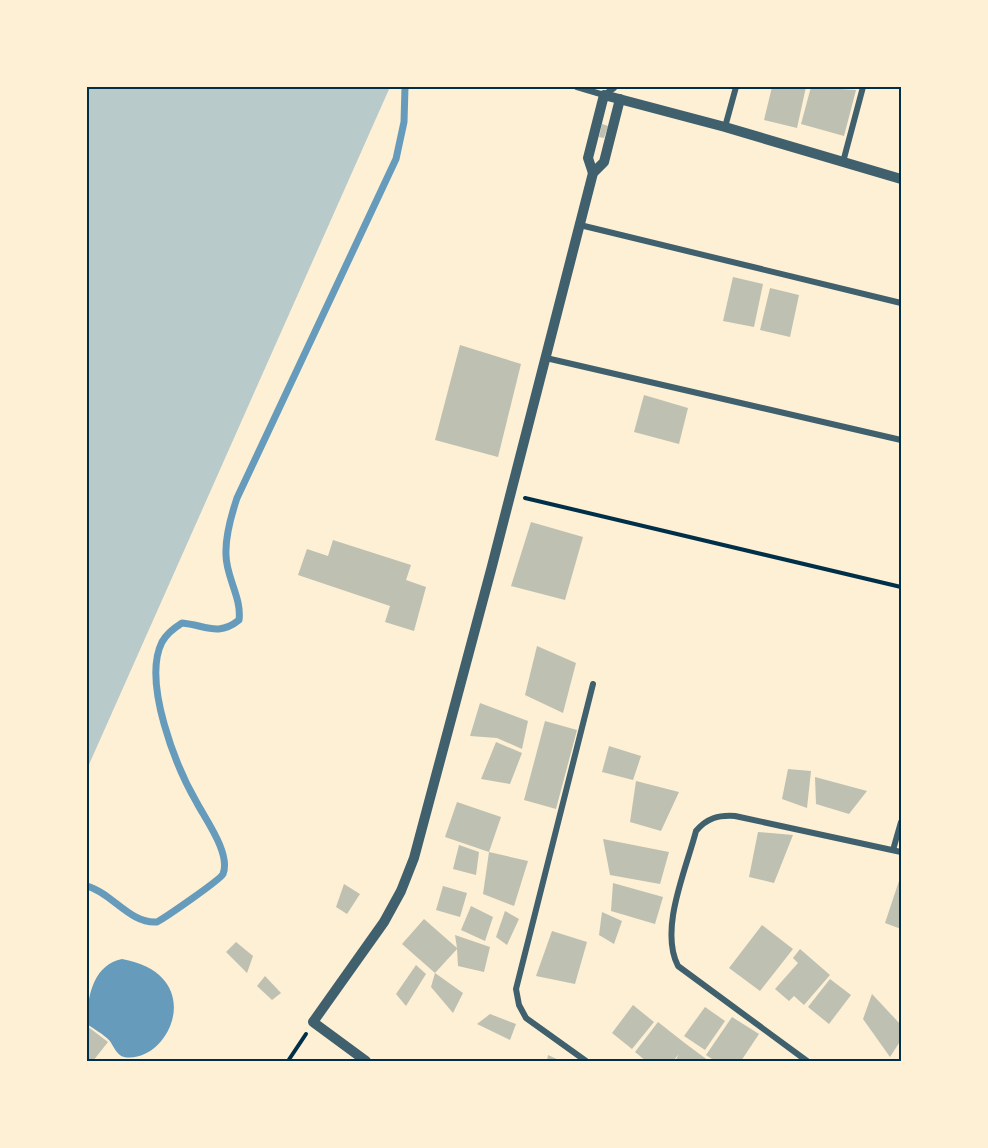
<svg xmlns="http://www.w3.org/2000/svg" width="988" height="1148" font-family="'Crimson Pro',serif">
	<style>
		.green { fill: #b9caca }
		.water { fill: #669bbc }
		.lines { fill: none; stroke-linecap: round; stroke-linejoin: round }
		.stream { stroke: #669bbc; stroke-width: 7 }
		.building { fill: #bec0b2 }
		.path { stroke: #003049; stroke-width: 4 }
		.minor { stroke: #3f606c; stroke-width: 6 }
		.tertiary { stroke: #3f606c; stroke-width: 10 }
		.neatline { fill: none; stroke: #003049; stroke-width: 2 }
	</style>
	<rect width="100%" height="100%" fill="#fdf0d5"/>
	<!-- green -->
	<path class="green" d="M87,87H390L87,769Z"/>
	<!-- water -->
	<path class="water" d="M122,959C210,975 169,1065 124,1057C116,1055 114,1046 109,1040C103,1034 94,1029 87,1024C87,997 93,965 122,959Z"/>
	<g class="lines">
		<!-- stream -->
		<path class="stream" d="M87,886C112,893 130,924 157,922C166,917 220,880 223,874C231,854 206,820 197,803C176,767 142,682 162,642C167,633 174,628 182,623C205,625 218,637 239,620C242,598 226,577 226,555C225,536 231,516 237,498L396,159L404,122L405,87"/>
	</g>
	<!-- building -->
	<g class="building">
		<path d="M772,87H806L797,128L764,120Z"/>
		<path d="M811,87L856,90L844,136L801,124Z"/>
		<path d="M602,124L608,126L604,138L599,137Z"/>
		<path d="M733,277L763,284L754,327L723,321Z"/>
		<path d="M770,288L799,295L790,337L760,330Z"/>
		<path d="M460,345L521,364L498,457L435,440Z"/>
		<path d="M644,395L688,408L679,444L634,432Z"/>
		<path d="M531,522L583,537L565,600L511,586Z"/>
		<path d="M333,540L411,565L406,580L426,587L414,631L385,622L390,606L298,575L307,549L328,556Z"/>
		<path d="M537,646L576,663L563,713L525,695Z"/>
		<path d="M480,703L528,721L522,749L497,738L470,736Z"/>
		<path d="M545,721L577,730L556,809L524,800Z"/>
		<path d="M496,742L522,753L510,784L481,779Z"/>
		<path d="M609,746L641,756L633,780L602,772Z"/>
		<path d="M788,769L811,771L807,808L782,799Z"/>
		<path d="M815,777L867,791L849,814L816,804Z"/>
		<path d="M636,781L679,792L661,831L630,822Z"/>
		<path d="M457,802L501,817L489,852L445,837Z"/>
		<path d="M758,832L793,835L774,883L749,877Z"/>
		<path d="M603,839L669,852L660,884L610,875Z"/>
		<path d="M459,845L479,852L476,875L453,869Z"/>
		<path d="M489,852L528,861L514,906L483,894Z"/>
		<path d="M901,875V929L885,923Z"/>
		<path d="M613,883L663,897L655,924L611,911Z"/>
		<path d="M344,884L360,894L347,914L336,907Z"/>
		<path d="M443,886L467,893L460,917L436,910Z"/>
		<path d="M471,906L493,917L485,941L461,930Z"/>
		<path d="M505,911L519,919L507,945L496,937Z"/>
		<path d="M602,912L622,921L614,944L599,935Z"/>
		<path d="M424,919L457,948L455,935L490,947L484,972L458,966L457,949L435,973L402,944Z"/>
		<path d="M762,925L793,949L760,991L729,968Z"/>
		<path d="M552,931L587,942L575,984L536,976Z"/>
		<path d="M236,942L253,956L247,973L226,952Z"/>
		<path d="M800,949L830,975L804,1005L794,996L789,1001L775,989L798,963L793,958Z"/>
		<path d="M416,965L426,974L406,1006L396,994Z"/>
		<path d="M435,973L463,993L453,1013L431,987Z"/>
		<path d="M265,976L281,993L272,1000L257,986Z"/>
		<path d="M830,979L851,995L829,1024L808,1007Z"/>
		<path d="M872,994L901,1025V1040L890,1057L863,1019Z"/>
		<path d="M633,1005L654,1022L632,1049L612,1033Z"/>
		<path d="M705,1007L725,1021L705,1050L684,1036Z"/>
		<path d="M490,1014L516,1024L510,1040L477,1024Z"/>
		<path d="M732,1017L759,1034L741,1061H715L706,1055Z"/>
		<path d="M658,1022L686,1044L709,1061H675L679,1054L673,1061H646L635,1052Z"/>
		<path d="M87,1026L108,1042L93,1061H87Z"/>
		<path d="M548,1055L561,1061H547Z"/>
	</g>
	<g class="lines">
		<!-- path -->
		<g class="path">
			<path d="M525,498L901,587"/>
			<path d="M288,1061L306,1034"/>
		</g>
		<!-- minor -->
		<g class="minor">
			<path d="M577,87L604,95L614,88"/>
			<path d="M725,127L736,87"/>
			<path d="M843,162L863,87"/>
			<path d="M580,225L901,303"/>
			<path d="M546,358L901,440"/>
			<path d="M893,850L901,822"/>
			<path d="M586,1061L526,1018L519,1005L516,989L593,684"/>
			<path d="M807,1061L678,966C659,929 686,870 696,831C707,818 718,815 735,816L901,852"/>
		</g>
		<!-- tertiary -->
		<g class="tertiary">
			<path d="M593,173L588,158L604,95L725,127L901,179"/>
			<path d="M366,1061L313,1022L384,922L401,891L414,858L492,566L593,173L604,162L620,99"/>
		</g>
	</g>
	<!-- border -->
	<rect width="988" height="1148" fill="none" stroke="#fdf0d5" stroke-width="177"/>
	<rect x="88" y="88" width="812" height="972" class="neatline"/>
</svg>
